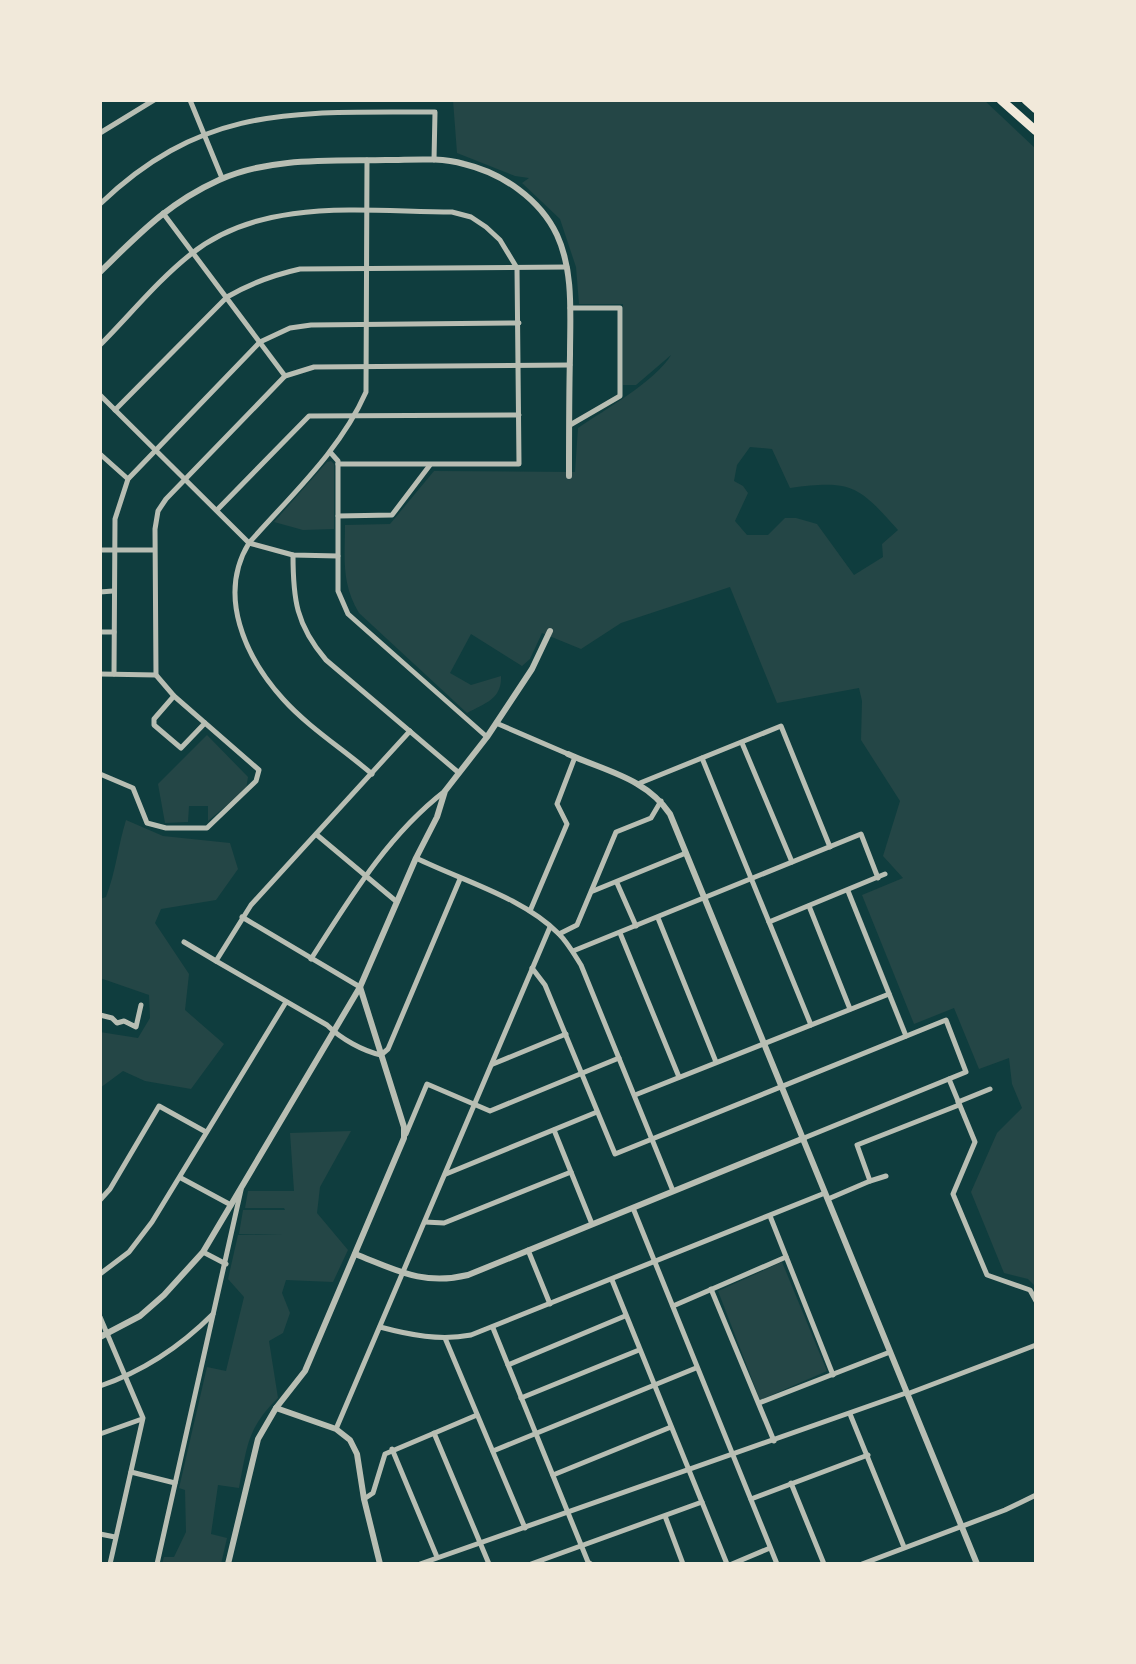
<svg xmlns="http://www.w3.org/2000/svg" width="1136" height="1664" font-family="Raleway,sans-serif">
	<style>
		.green { fill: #244646; fill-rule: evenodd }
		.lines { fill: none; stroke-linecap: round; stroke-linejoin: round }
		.minor { stroke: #b8beb3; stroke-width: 5 }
		.tertiary { stroke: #b8beb3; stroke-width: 6 }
		.motorway { stroke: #f1e9da; stroke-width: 9 }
	</style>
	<rect width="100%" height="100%" fill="#0f3d3e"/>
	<!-- green -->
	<g class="green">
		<path d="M453,100H984L1036,149V1287L1028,1279L1004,1273L971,1192L997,1133L1022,1108L1012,1084L1009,1058L979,1069L954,1008L914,1024L862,895L903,878L883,856L900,801L861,740L862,701L859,688L777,703L730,587L621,623L581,649L542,633L530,659L522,666L471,634L450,673L471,685L501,676C502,699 485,703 467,713L359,613C341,583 345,559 345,525L390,524L434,471L575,472L578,428C604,410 656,381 671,355L636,385H623V304H579L576,267L560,219L522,183L529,178L515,176L457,153ZM750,447L772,449L790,488C851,480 858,485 898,530L882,544L883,557L854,575L817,524L796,518H785L768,535H747L735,521L748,493L743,486L734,481L737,465Z"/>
		<path d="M331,461L334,464V529L303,530L274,522L327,462Z"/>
		<path d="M207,735L248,777L246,789L208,821V806H189L188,822L165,823L158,784Z"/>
		<path d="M126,820L163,836L230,843L238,869L216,900L161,909L155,923L189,974L185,1010L224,1044L191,1089L145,1081L123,1071L100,1088V1032L138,1038L150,1018L149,995L100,978V899L106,897C116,871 118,846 126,820Z"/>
		<path d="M351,1131L320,1187L317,1213L348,1250L333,1282L286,1280L282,1293L290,1313L283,1333L269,1341L278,1398C247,1428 247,1447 239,1488L218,1485L211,1534L227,1538L221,1564H162L164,1557H174L186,1532L185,1490L179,1488L207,1367L226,1371L244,1297L228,1279L238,1235L283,1234H239L243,1210H285L284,1208H245L248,1191H294L290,1133Z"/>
		<path d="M782,1262L827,1371L760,1400L718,1291Z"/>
	</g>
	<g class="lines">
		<!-- minor -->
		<g class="minor">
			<path d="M190,100L222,178"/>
			<path d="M100,133L154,100"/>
			<path d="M367,160L366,392C340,451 291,495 249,543C217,595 245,657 283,699C307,726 344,750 372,774"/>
			<path d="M100,204C206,102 300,113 435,112L434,160"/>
			<path d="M163,213L285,376"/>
			<path d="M100,345C130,315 158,280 191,254C264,196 366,212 452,212L471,217L486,227L500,240L517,268L519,464H338"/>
			<path d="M100,395L249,543L293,555L338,556"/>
			<path d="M115,410L227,297C251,283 273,275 300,269L567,267"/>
			<path d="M570,425L620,396V308H570"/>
			<path d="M330,452L338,461V591L348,614L487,737"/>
			<path d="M100,454L128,479"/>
			<path d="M217,510L309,416L519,415"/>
			<path d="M338,516L392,515L430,465"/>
			<path d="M100,550H154"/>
			<path d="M293,555C293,599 296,625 326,660L459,773"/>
			<path d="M100,592L113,591"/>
			<path d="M100,632H114"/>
			<path d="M100,674L156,675"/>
			<path d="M114,674L115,519L128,479L260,342L290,328L311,325L519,323"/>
			<path d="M174,696L154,719V725L181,748L205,723"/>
			<path d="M496,723L568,754"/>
			<path d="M410,731L251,905L216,961L327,1025C341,1039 363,1051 381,1055L388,1049L460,879"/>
			<path d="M742,743L792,862"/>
			<path d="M702,758L811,1025"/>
			<path d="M100,774L133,788L147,823L166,828H207L256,781L259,770L174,696L156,675L155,529L158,511L166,499L285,376L314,367L570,365"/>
			<path d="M640,783L781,726L830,847"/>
			<path d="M317,835L397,902"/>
			<path d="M416,858C463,881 522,897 559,934C568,943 574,954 581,965L673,1191"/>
			<path d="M617,883L636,926"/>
			<path d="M593,891L686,853"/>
			<path d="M848,891L906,1036"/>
			<path d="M809,906L850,1009"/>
			<path d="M530,911L567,824L557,804L575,757"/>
			<path d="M242,917L360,987"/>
			<path d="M658,918L716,1062"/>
			<path d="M769,922L885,874"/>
			<path d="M620,933L679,1077"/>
			<path d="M559,934L577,925L616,832L651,818L661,801"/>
			<path d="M184,942L216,961"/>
			<path d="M573,951L861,834L878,878"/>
			<path d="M311,959C350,898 387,836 445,791"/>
			<path d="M532,968L545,985L615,1154L946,1020L966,1072L804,1138"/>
			<path d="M100,1015L112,1018L117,1023L124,1021L136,1027L141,1005"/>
			<path d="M493,1064L566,1034"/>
			<path d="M949,1079L975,1142L953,1194L987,1275L1030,1290L1036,1301"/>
			<path d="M635,1095L889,994"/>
			<path d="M958,1102L990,1089"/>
			<path d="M554,1130L592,1224"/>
			<path d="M406,1134L427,1084L490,1111L619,1058"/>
			<path d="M446,1174L597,1112"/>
			<path d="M181,1178L231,1205"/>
			<path d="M870,1181L886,1176"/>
			<path d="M828,1199L870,1181L857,1145L959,1105"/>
			<path d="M100,1200L110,1189L159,1106L206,1132"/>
			<path d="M633,1208L777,1564"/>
			<path d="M770,1216L833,1375"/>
			<path d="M425,1222L444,1223L571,1172"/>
			<path d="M528,1250L550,1304"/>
			<path d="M203,1252L226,1264"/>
			<path d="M100,1274L129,1252L152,1222L286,1002"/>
			<path d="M612,1280L727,1564"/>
			<path d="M711,1289L774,1441"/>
			<path d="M673,1306L786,1257"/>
			<path d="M100,1317L143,1418L110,1564"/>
			<path d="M380,1327C410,1335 440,1341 471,1335L825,1193"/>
			<path d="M493,1328L588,1562L591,1564"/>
			<path d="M445,1338L525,1528"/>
			<path d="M508,1365L625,1316"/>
			<path d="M100,1386C144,1371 180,1347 213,1314"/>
			<path d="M907,1394L1036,1345"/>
			<path d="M521,1398L639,1350"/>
			<path d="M759,1403L890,1352"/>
			<path d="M850,1414L904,1547"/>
			<path d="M336,1429L550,927"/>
			<path d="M434,1433L489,1564"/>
			<path d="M100,1434L142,1419"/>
			<path d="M392,1449L437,1557"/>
			<path d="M493,1451L696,1368"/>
			<path d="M131,1472L175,1483"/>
			<path d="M553,1475L671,1427"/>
			<path d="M791,1483L824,1564"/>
			<path d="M364,1499L373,1493L385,1454L477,1415"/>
			<path d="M751,1499L868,1455"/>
			<path d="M665,1516L683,1564"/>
			<path d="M100,1534L115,1537"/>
			<path d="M157,1564L241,1190"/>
			<path d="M420,1564L906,1393"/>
			<path d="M531,1564L702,1502"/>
			<path d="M732,1564L770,1548"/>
			<path d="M862,1564L1005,1510L1036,1495"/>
		</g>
		<!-- tertiary -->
		<g class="tertiary">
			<path d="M100,272C139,234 168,203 219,180C270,157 331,161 386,160C412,160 439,157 464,164C502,173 540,199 557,235C574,272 570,316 570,355C569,395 569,436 569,476"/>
			<path d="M568,754C605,771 646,778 670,814L977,1564"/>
			<path d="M355,1254C396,1270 423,1286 468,1275L804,1138"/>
			<path d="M100,1337L140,1316L164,1295L203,1252L360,987L416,858L437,817L445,791L487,737L532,669L550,631"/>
			<path d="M276,1408L336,1429L350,1440L357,1454L364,1499L380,1564"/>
			<path d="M228,1564L258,1439L276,1408L305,1371L404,1138V1127L360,987"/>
		</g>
		<!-- motorway -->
		<g class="motorway">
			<path d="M1001,100L1036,131"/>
			<path d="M1026,100L1036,109"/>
		</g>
	</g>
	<!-- border -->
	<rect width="1136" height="1664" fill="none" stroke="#f1e9da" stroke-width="204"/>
</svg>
